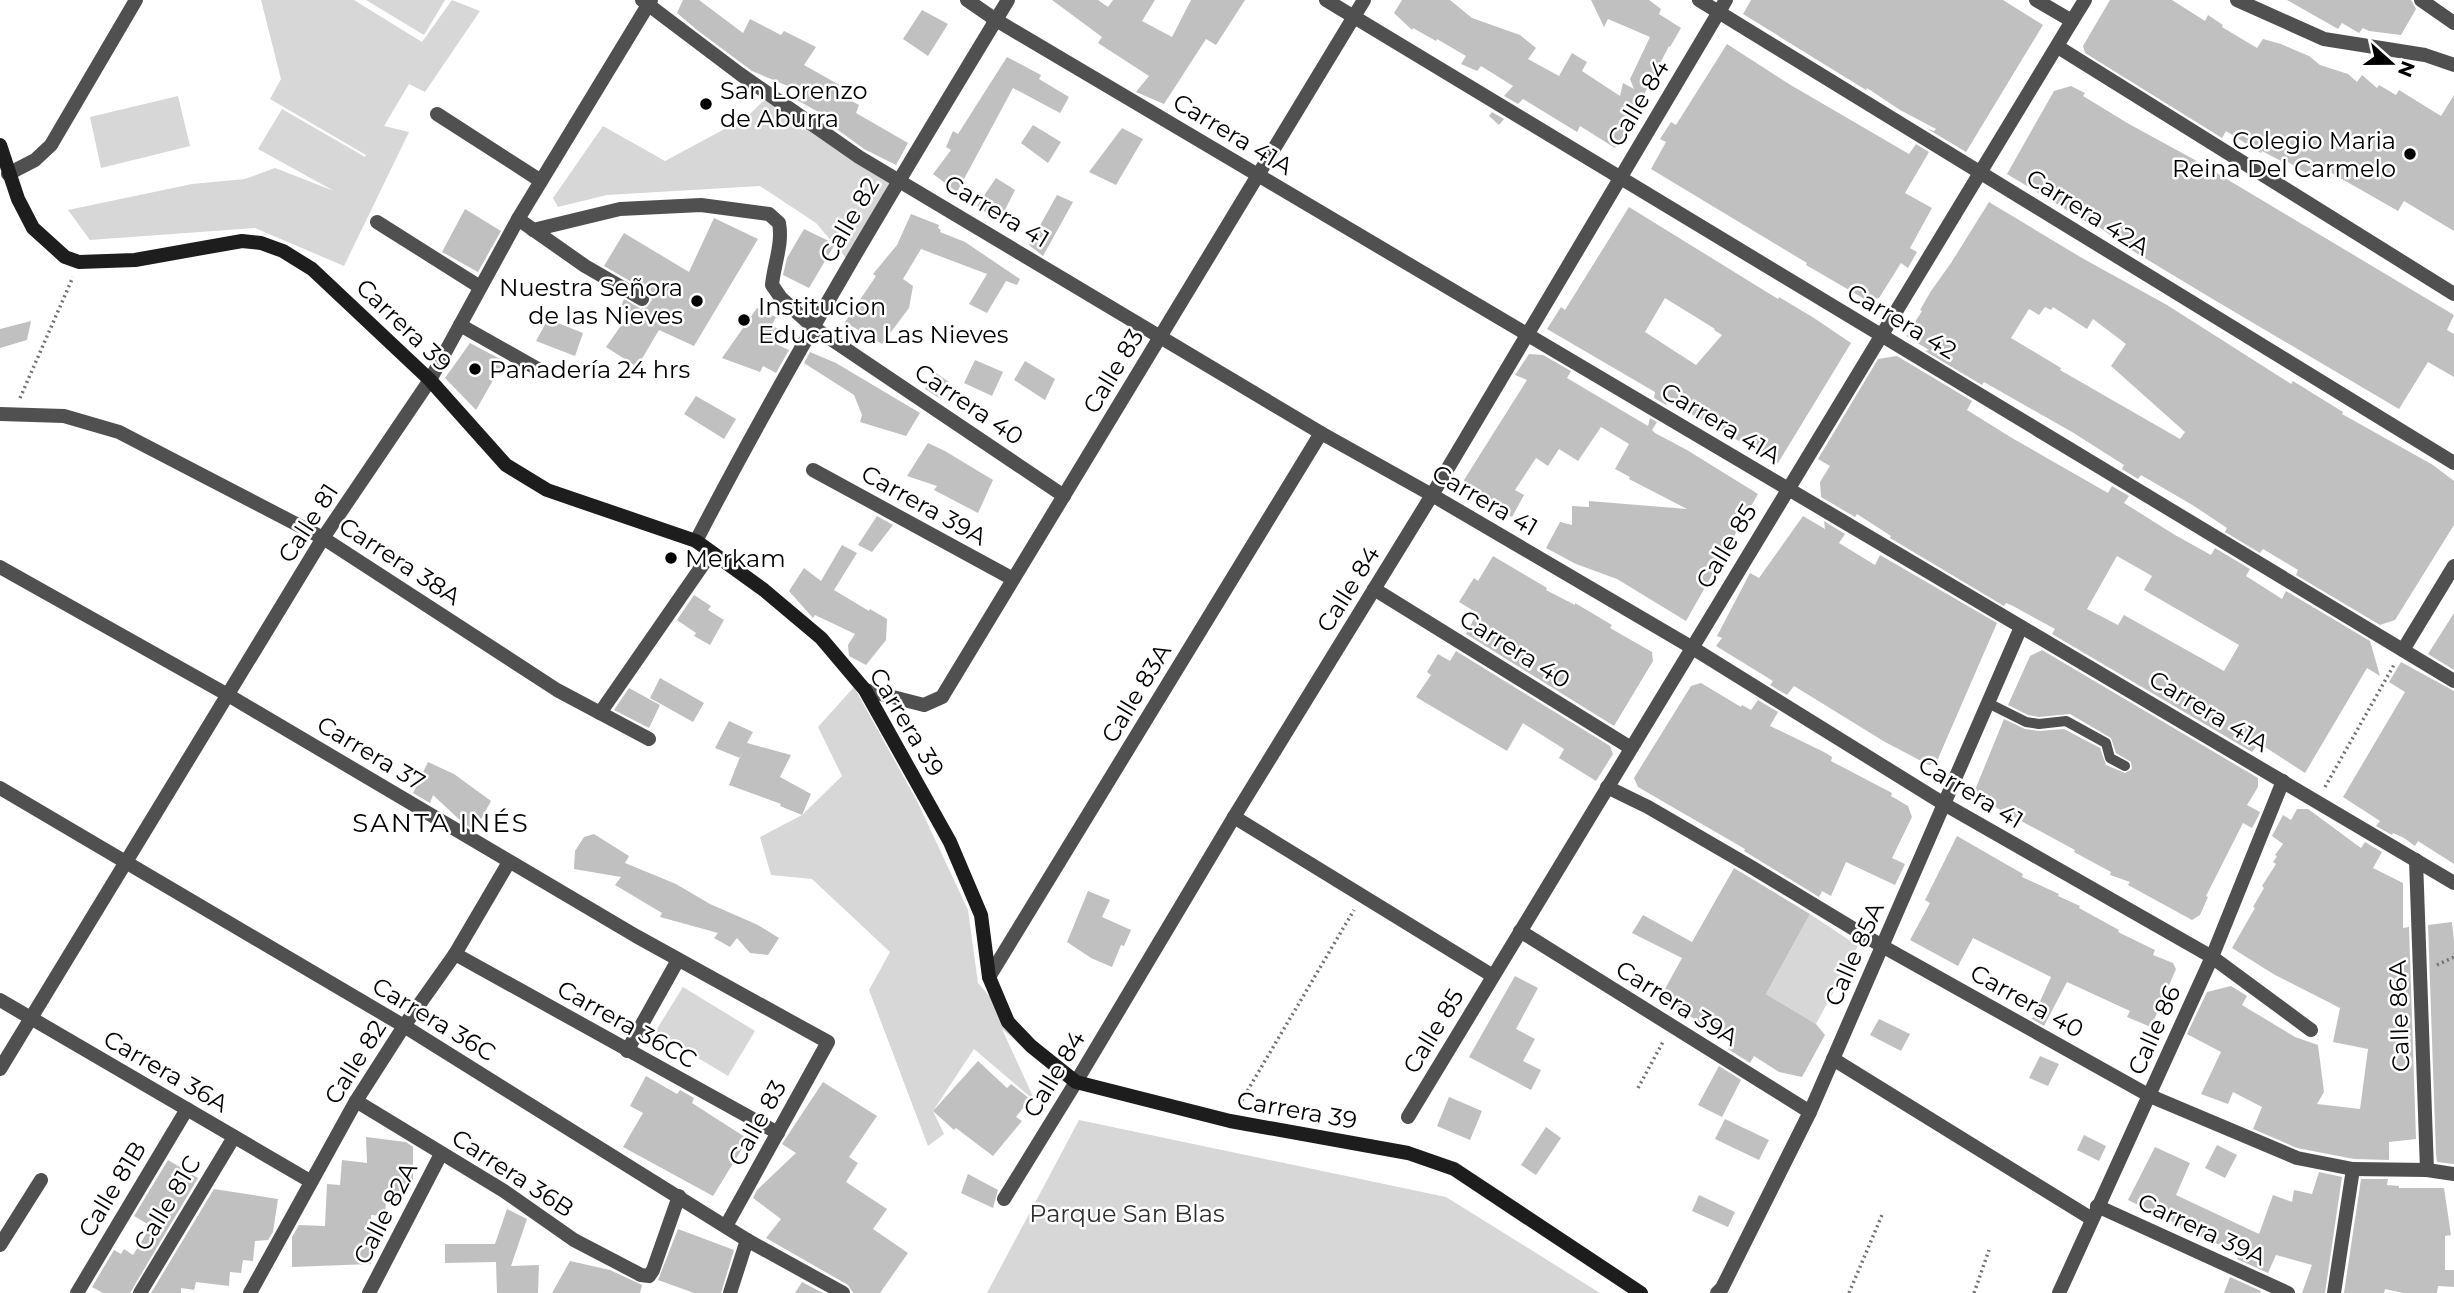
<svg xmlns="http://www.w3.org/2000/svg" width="2454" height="1293" font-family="Montserrat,sans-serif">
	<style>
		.green { fill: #d7d7d7 }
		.building { fill: #c0c0c0; fill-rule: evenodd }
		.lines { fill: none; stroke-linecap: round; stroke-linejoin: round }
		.path { stroke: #727272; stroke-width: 3.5; stroke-dasharray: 2 3.5; stroke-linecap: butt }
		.service { stroke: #505050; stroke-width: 10 }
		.minor { stroke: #505050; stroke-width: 14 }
		.tertiary { stroke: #505050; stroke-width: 14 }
		.secondary { stroke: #1d1d1d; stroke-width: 14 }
		.poi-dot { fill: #000; stroke: #fff; stroke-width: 2.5 }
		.labels { text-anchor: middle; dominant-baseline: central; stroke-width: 5; stroke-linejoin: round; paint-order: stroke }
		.poi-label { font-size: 24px; fill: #000; stroke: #fff; text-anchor: start }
		.street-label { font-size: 24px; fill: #000; stroke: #fff }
		.park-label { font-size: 24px; fill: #2e2e2e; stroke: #fff }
		.neighbourhood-label { font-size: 26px; letter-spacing: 2px; fill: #000; stroke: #fff }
	</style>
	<rect width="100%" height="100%" fill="#fff"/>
	<!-- green -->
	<g class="green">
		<path d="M261,0H354L422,42L452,0L480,11L425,92L409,84L384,126L409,132L344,266L255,228L90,240L68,210L192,184L245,179L275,168L334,191L258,149L282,109L365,157L366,155L270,99L281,79Z"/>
		<path d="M366,0H445L424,35Z"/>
		<path d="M178,96L190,146L101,168L90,117Z"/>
		<path d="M766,98L890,183L846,258L816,223L760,186L607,195L558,207L553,198L603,126L665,161L747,117Z"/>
		<path d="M854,687L918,803L968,910L978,983L1064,1083L1002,1029L1035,1101L974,1049L933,1111L944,1134L928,1146L869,990L890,952L812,879L771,875L760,837L802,815L842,776L818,727Z"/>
		<path d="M1810,914L1858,946L1816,1024L1766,994Z"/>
		<path d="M683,987L755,1031L728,1076L655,1032Z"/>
		<path d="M1079,1120L1446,1197L1600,1293H987Z"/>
	</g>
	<!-- building -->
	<g class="building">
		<path d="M683,0H699L743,33L750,19L781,35L784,31L816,47L804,65L843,87L839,94L859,105L856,113L908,143L896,165L864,149L827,122L829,118L797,100L802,92L752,71L697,30L677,13Z"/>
		<path d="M1052,0H1098L1108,7L1113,0H1155L1142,21L1172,37L1191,0H1245L1216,45L1206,39L1164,104L1136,92L1149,76L1098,43L1102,37Z"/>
		<path d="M1402,0H1450L1472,18L1520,35L1536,48L1528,59L1559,76L1572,53L1587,62L1582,71L1620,96L1623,83L1634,89L1630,79L1650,37L1608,19L1604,27L1591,0H1649L1661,9L1659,14L1681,28L1670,47L1669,46L1632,118L1634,119L1615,148L1580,126L1577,132L1523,99L1518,104L1504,96L1513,86L1481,66L1477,71L1461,64L1466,56L1437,39L1436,41L1413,28L1412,30L1394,13Z"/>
		<path d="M1751,0H2003L2043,25L1966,152L1926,128L1934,131L1936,129L1900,110L1867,88L1866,90L1743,14Z"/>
		<path d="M2110,0H2172L2205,21L2208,15L2223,25L2222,27L2257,48L2263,39L2281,44L2309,56L2320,65L2348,74L2357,82L2362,75L2377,88L2379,85L2396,95L2399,90L2441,116L2454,95V231L2404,201L2398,211L2321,167L2314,178L2283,159L2281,161L2262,151L2261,153L2226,131L2222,138L2085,53L2083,46Z"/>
		<path d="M2287,0H2411L2416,9L2401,35L2369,31L2363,28L2359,33L2342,23L2338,29Z"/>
		<path d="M922,10L948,24L928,56L903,39Z"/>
		<path d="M1727,44L1789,84L1909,154L1916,144L1929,152L1905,193L1932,208L1910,248L1917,252L1908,268L1901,263L1879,298L1868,301L1806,265L1807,263L1651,169L1666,142L1660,139L1671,122L1676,125Z"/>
		<path d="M1007,57L1041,75L1039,79L1069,97L1060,113L1013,88L957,192L933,174L951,150L946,147L953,131L958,134Z"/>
		<path d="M2071,86L2085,93L2083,96L2129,124L2195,160L2454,315L2447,330L2454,334V377L2428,362L2399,409L2211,298L2133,251L2096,225L2095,227L2007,174L2054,91Z"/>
		<path d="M1492,112L1504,119L1499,125L1489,116Z"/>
		<path d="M1033,125L1061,142L1048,163L1021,143Z"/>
		<path d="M1122,128L1143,139L1116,185L1089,172Z"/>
		<path d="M996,178L1015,190L999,222L977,206Z"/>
		<path d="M1057,195L1073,202L1043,256L1029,245Z"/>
		<path d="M1989,202L2082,258L2167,305L2291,384L2293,381L2343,412L2342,414L2433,465L2454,481V525L2395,620L2380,625L2296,575L2298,570L2263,549L2260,553L2225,532L2227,528L2194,506L2141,475L2138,479L2122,469L2124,465L2072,432L1984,382L1982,385L1925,351L1929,350L1906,336L1922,311L1920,310L1931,291L1951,263ZM2045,307L2051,310L2053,307L2087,329L2093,319L2126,344L2111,366L2185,432L2180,439L2060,370L2061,368L2011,338L2029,309L2039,315Z"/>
		<path d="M1629,207L1778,299L1779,297L1814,318L1851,343L1778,463L1668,401L1666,405L1654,398L1655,392L1547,329L1561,307L1565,310ZM1665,298L1715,329L1714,330L1722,335L1696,365L1645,332Z"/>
		<path d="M465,209L501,231L478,272L442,252Z"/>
		<path d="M911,214L939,225L938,228L941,230L940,232L965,242L1020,279L1017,285L1006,281L987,313L969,304L987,274L921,249L903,279L913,286L909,308L882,344L845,322L876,276L873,274L897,245Z"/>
		<path d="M714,218L758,239L694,346L659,330L637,367L606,347L629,314L620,309L624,299L641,309L647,307L652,300L647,291L604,266L624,233L689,272Z"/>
		<path d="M804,229L835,244L809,288L783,275L787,258Z"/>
		<path d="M757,308L776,317L772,325L783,332L776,344L789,350L776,373L763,366L760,372L722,358Z"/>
		<path d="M548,319L583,333L575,356L536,341Z"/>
		<path d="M31,321L27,340L0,348V329Z"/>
		<path d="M470,343L504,361L476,410L445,378Z"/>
		<path d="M810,352L836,363L920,413L906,436L860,422L862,415L854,395L804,363Z"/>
		<path d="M1529,354L1543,355L1571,371L1567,378L1648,426L1650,418L1657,422L1652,430L1655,433L1687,450L1758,494L1686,621L1617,579L1576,564L1546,548L1560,522L1572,525V506L1589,507V501L1687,509L1629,479L1630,477L1615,469L1629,444L1601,427L1578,461L1559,449L1548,466L1536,458L1515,490L1524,495L1512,517L1466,488L1464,480L1527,380L1515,375Z"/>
		<path d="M1897,356L1972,401L1967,410L2012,438L2108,493L2112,486L2129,496L2124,503L2175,535L2211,555L2215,548L2250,569L2246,576L2282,599L2286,591L2370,641L2380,676L2367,668L2305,773L2259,743L2252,752L2052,634L2055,629L2013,606L2006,603L2004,606L1890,538L1891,536L1857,514L1855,517L1821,497L1820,482L1830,466L1818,459L1878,359ZM2117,556L2152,576L2144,590L2239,645L2224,671L2124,615L2118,625L2087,609Z"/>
		<path d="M975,360L1003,372L992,396L964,383Z"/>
		<path d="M1025,361L1055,379L1045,400L1014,380Z"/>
		<path d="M936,373L949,382L939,398L925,389Z"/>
		<path d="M696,396L736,419L724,439L684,414Z"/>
		<path d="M928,443L945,451L993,480L978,513L934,490L937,486L907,476Z"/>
		<path d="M877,516L893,525L872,552L858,545Z"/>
		<path d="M1803,516L1825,529L1824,521L1845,534L1839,543L1875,565L1880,555L1997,623L1937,761L1929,765L1885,742L1794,686L1787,695L1770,685L1773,681L1716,646L1722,638L1717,636L1750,573L1759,578Z"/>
		<path d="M842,545L857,553L834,590L869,611L870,609L887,619L886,640L866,665L849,656L848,645L855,634L815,615L813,618L789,591L804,568L821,581Z"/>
		<path d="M1493,556L1547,588L1546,590L1575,605V603L1612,625L1610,628L1652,652L1653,661L1614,726L1466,634L1477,613L1459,602L1474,578L1478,581Z"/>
		<path d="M694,595L711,606L708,610L724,620L710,645L694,636L696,633L677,620Z"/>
		<path d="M2454,613V670L2428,654Z"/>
		<path d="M2042,650L2258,778V787L2247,805L2260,812L2258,817L2252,828L2243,823L2206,896L2208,897L2200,915L2192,920L2128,885L2130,882L2110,875L2111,872L2074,852L2075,850L1973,795L2004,719L2025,729L2039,731L2064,729L2100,748L2106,765L2125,773L2132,769L2131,762L2116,753L2111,738L2070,714L2039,717L2028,715L2008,705L2030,656Z"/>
		<path d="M1456,651L1610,746L1613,754L1596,781L1559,758L1564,749L1523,723L1507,751L1416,697L1431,675L1427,672L1438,654L1450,661Z"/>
		<path d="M2401,662L2454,691V864L2418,841L2415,846L2404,838L2393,833L2392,835L2376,826L2380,821L2343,797L2405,692L2389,682Z"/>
		<path d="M660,678L704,703L693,722L650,698Z"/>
		<path d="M1701,683L1741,707L1742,705L1751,710L1758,700L1778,712L1770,726L1824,752L1832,757L1831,761L1892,793L1891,796L1908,806L1912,817L1892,858L1905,864L1895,885L1846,862L1831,896L1822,891L1819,897L1744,851L1745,849L1638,787L1634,778L1691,686Z"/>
		<path d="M629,688L660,705L649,728L614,710Z"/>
		<path d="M729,721L753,732L747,743L791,755L780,777L811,794L802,815L780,806L781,804L729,785L742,752L740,758L715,748Z"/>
		<path d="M428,762L454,774L491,801L475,830L463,823L433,795L430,803L413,793Z"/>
		<path d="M2297,809H2308L2361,848L2365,842L2382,852L2373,868L2403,883V928L2409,927L2416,1139L2389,1142V1160L2354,1159L2297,1148L2253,1129L2262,1107L2233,1092L2228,1104L2201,1094L2221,1052L2187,1034L2207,992L2231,986L2247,996L2242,1005L2295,1037L2318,1045L2324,1092L2317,1104L2360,1109L2368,1049L2333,1042L2340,1008L2275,975L2232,948L2255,908L2253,907L2264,888L2262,886L2276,864L2273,862L2277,856L2275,855L2283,844L2272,836L2283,815L2291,820Z"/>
		<path d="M594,834L629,856L625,863L676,884L710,904L758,925L779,938L768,955L750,953L737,938L730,947L714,938L718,933L660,917L662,913L615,885L621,877L574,869L575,851L584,837Z"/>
		<path d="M1957,836L2023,874L2022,877L2059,894L2058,896L2080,906L2079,908L2119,930L2118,932L2155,950L2153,955L2173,963L2176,969L2151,1027L2127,1017L2130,1011L2067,982L2044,1026L2032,1019L2051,977L1973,938L1958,966L1910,940L1930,903L1925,900Z"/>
		<path d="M1734,868L1810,914L1766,994L1816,1024L1825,1035L1802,1077L1779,1072L1754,1056L1750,1063L1728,1049L1732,1042L1660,998L1682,958L1632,933L1643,915L1692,942Z"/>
		<path d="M1088,891L1110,900L1102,917L1131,930L1124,946L1121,945L1112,967L1091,958L1067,942Z"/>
		<path d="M2452,922L2454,942V1164L2437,1162L2436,1154L2428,925Z"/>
		<path d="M1515,976L1538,988L1516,1029L1535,1039L1523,1061L1541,1070L1531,1090L1469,1057Z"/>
		<path d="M1879,1019L1910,1034L1901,1051L1870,1035Z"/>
		<path d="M2040,1056L2059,1064L2048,1086L2029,1078Z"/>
		<path d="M978,1061L1007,1088L1011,1084L1030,1099L1016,1117L1022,1121L993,1156L956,1128L954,1130L933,1111Z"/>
		<path d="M1719,1066L1741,1080L1722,1117L1698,1105Z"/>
		<path d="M646,1076L677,1094L680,1090L694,1098L692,1103L748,1139L713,1196L623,1147L643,1113L630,1106Z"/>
		<path d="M823,1082L877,1116L849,1157L858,1163L846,1182L887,1209L873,1229L908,1253L880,1293H853L848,1285L766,1238L781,1219L753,1198L757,1190L796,1153L782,1144Z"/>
		<path d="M1449,1097L1482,1111L1470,1140L1437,1126Z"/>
		<path d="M1725,1119L1769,1140L1759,1160L1715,1139Z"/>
		<path d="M1546,1127L1561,1138L1536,1175L1521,1165Z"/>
		<path d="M2084,1135L2106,1146L2099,1161L2077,1150Z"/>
		<path d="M366,1137L406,1142L413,1147V1183L400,1185L399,1202H386L385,1216L371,1215V1264L292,1267V1237L299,1225L325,1226L327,1184L340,1185L342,1160L367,1163Z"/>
		<path d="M2217,1145L2237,1155L2225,1178L2205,1168Z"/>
		<path d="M2155,1147L2190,1163L2176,1195L2259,1234L2273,1195L2292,1202L2294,1190L2312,1194L2319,1172L2342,1177L2325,1293H2302L2312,1265L2276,1255L2268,1273L2237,1259L2239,1253L2180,1228L2181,1226L2128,1200Z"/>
		<path d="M168,1160L198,1178L130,1293H103L92,1287L114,1250L121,1254L124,1249L133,1255L151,1226L134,1216Z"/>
		<path d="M968,1174L998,1190L993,1208L961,1193Z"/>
		<path d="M2361,1179H2388L2387,1185L2399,1186V1188H2444L2451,1235L2445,1236V1270H2454V1287L2438,1286L2437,1293H2403L2385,1289L2384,1293H2344Z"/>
		<path d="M214,1189L278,1199L273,1232L268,1240L255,1241L253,1261L243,1260L241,1273L230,1272L229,1286L196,1282L194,1290L181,1288V1293H151Z"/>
		<path d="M1699,1195L1735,1212L1728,1227L1692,1211Z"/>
		<path d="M507,1209L527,1219L511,1266L539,1265L538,1293H497L496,1262L445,1263V1244H495Z"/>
		<path d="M678,1229L734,1250L721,1293H694L658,1280Z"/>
		<path d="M570,1261L610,1270L642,1285L640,1293H552Z"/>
		<path d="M2230,1277L2261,1291L2260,1293H2224Z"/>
		<path d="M802,1282L823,1293H795Z"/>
	</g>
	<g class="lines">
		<!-- path -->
		<g class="path">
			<path d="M20,398L73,277"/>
			<path d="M2325,787L2395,663"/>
			<path d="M2437,965L2454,957"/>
			<path d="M1638,1088L1664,1040"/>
			<path d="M1239,1105L1354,910"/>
			<path d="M1849,1293L1882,1215"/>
			<path d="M1974,1293L1989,1250"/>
		</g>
		<!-- service -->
		<path class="service" d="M1988,703L2026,722L2039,724L2066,721L2106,743L2110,758L2125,766"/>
		<!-- minor -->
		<g class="minor">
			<path d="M642,0L740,74L859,157L1321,433L1432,495L1691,647L1944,804L2212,957L2311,1030"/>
			<path d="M967,0L996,20L2454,883"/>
			<path d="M1326,0L2454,681"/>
			<path d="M1699,0L2454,463"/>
			<path d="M2421,0L2454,23"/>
			<path d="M2058,47L2454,294"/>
			<path d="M437,114L541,181"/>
			<path d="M8,174L35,160L51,145L136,0"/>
			<path d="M518,219L585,266L642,299"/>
			<path d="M377,222L480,287"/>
			<path d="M533,230L620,209L701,205L769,214L779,223C783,244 774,264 772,285L781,298L813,327L1064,496"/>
			<path d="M460,325L545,373"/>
			<path d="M0,414L64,416L119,432L323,538L557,690L649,739"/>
			<path d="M813,470L1013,579"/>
			<path d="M696,541C792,356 900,178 1008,0"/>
			<path d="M0,567L228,695L636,936L828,1042L726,1226"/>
			<path d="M1374,589L1631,748"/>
			<path d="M2403,650L2454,566"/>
			<path d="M865,690L924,705L942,697L1364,0"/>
			<path d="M600,713L711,553"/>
			<path d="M1607,787L1648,807L1753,868L1882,946L2150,1096L2297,1158L2353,1169L2427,1170L2454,1174"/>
			<path d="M0,788L404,1026L747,1240L843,1293"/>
			<path d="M1234,817L1493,976"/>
			<path d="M2416,860L2427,1170"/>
			<path d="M1520,931L1810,1112"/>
			<path d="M455,954L778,1133"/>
			<path d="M989,977L1321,433"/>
			<path d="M0,1000L310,1181"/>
			<path d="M627,1051L678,960"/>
			<path d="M1833,1059L2092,1219"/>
			<path d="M0,1069L323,538L430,380"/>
			<path d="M356,1101L504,1191L574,1240L641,1275L649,1276L653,1270L679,1196"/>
			<path d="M1408,1117L2072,21"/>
			<path d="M1004,1199L1076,1082"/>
			<path d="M2097,1206L2288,1293"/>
			<path d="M0,1245L41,1180"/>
			<path d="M77,1293L187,1109"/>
			<path d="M140,1293L234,1137"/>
			<path d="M250,1293L356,1101L404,1026L455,954L509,862"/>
			<path d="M369,1293L441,1154"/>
			<path d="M730,1293L747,1240"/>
			<path d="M1717,1293L1722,1288L1810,1112L2021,627"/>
			<path d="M2059,1293L2212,957L2283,781"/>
			<path d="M2334,1293L2353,1169"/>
		</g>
		<!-- tertiary -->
		<g class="tertiary">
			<path d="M2036,0L2072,21L2085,0"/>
			<path d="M2237,0L2324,39L2425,55L2454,65"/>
			<path d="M430,380L518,219L651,0"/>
			<path d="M1076,1082L1234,817L1432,495L1726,0"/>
		</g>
		<!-- secondary -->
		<path class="secondary" d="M0,145L18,199L33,228L65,257L79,262L135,260L242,241L261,243L283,251L312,269L430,380L506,465L547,490L696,541L764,590L821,638L865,690L950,842L981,915L989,977L1008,1022L1031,1046L1076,1082L1230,1121L1408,1153L1454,1169L1641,1293"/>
	</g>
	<!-- markers -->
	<g class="poi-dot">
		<circle cx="706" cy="104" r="7"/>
		<circle cx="2410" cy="154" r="7"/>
		<circle cx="697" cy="301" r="7"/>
		<circle cx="744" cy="320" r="7"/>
		<circle cx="475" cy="369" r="7"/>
		<circle cx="671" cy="558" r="7"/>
	</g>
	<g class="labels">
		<!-- poi labels -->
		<g class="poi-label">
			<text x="720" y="90">San Lorenzo<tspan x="720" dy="28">de Aburra</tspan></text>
			<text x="2396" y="140" text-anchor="end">Colegio Maria<tspan x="2396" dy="28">Reina Del Carmelo</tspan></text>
			<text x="683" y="287" text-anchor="end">Nuestra Señora<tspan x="683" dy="28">de las Nieves</tspan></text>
			<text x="758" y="306">Institucion<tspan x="758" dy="28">Educativa Las Nieves</tspan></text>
			<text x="489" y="369">Panadería 24 hrs</text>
			<text x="685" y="558">Merkam</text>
		</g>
		<!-- street labels -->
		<g class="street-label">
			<text transform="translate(1638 103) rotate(-59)">Calle 84</text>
			<text transform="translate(1233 134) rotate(31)">Carrera 41A</text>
			<text transform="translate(997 211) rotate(31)">Carrera 41</text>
			<text transform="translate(2088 212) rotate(32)">Carrera 42A</text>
			<text transform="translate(849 220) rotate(-60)">Calle 82</text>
			<text transform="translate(1902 321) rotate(31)">Carrera 42</text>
			<text transform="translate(404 325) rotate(44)">Carrera 39</text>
			<text transform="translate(1113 371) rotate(-59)">Calle 83</text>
			<text transform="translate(969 404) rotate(34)">Carrera 40</text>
			<text transform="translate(1721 423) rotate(31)">Carrera 41A</text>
			<text transform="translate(1485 500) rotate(30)">Carrera 41</text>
			<text transform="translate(924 505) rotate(29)">Carrera 39A</text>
			<text transform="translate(308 523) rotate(-57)">Calle 81</text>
			<text transform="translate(1726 546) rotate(-59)">Calle 85</text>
			<text transform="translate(400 561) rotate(33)">Carrera 38A</text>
			<text transform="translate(1348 589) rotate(-58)">Calle 84</text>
			<text transform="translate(1515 649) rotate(32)">Carrera 40</text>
			<text transform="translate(1136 693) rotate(-59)">Calle 83A</text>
			<text transform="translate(2209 711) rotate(31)">Carrera 41A</text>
			<text transform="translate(907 722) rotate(59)">Carrera 39</text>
			<text transform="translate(371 753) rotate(31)">Carrera 37</text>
			<text transform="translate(1971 792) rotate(31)">Carrera 41</text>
			<text transform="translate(1854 954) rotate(-66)">Calle 85A</text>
			<text transform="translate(2027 1001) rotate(29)">Carrera 40</text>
			<text transform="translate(1677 1003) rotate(32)">Carrera 39A</text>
			<text transform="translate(2399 1016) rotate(-92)">Calle 86A</text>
			<text transform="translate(434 1019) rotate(31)">Carrera 36C</text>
			<text transform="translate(627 1024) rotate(29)">Carrera 36CC</text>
			<text transform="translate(2154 1030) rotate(-66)">Calle 86</text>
			<text transform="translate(1433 1031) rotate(-59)">Calle 85</text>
			<text transform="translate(355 1062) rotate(-58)">Calle 82</text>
			<text transform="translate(166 1071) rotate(30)">Carrera 36A</text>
			<text transform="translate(1054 1074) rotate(-59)">Calle 84</text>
			<text transform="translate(1297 1110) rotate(10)">Carrera 39</text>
			<text transform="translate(757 1123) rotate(-61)">Calle 83</text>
			<text transform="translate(513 1173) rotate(33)">Carrera 36B</text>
			<text transform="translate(112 1189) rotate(-59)">Calle 81B</text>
			<text transform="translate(167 1203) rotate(-59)">Calle 81C</text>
			<text transform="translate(385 1213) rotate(-63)">Calle 82A</text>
			<text transform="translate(2202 1229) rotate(25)">Carrera 39A</text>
		</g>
		<!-- park labels -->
		<g class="park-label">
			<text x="1127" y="1213">Parque San Blas</text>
		</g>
		<!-- neighbourhood labels -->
		<g class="neighbourhood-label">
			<text x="441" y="823">SANTA INÉS</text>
		</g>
	</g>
	<!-- north arrow -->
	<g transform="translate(2391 63) rotate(111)" stroke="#ffffff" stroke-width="5" paint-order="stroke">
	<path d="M0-5L12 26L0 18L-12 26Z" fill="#000000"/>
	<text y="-10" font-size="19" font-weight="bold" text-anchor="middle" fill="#000000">N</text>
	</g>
</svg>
